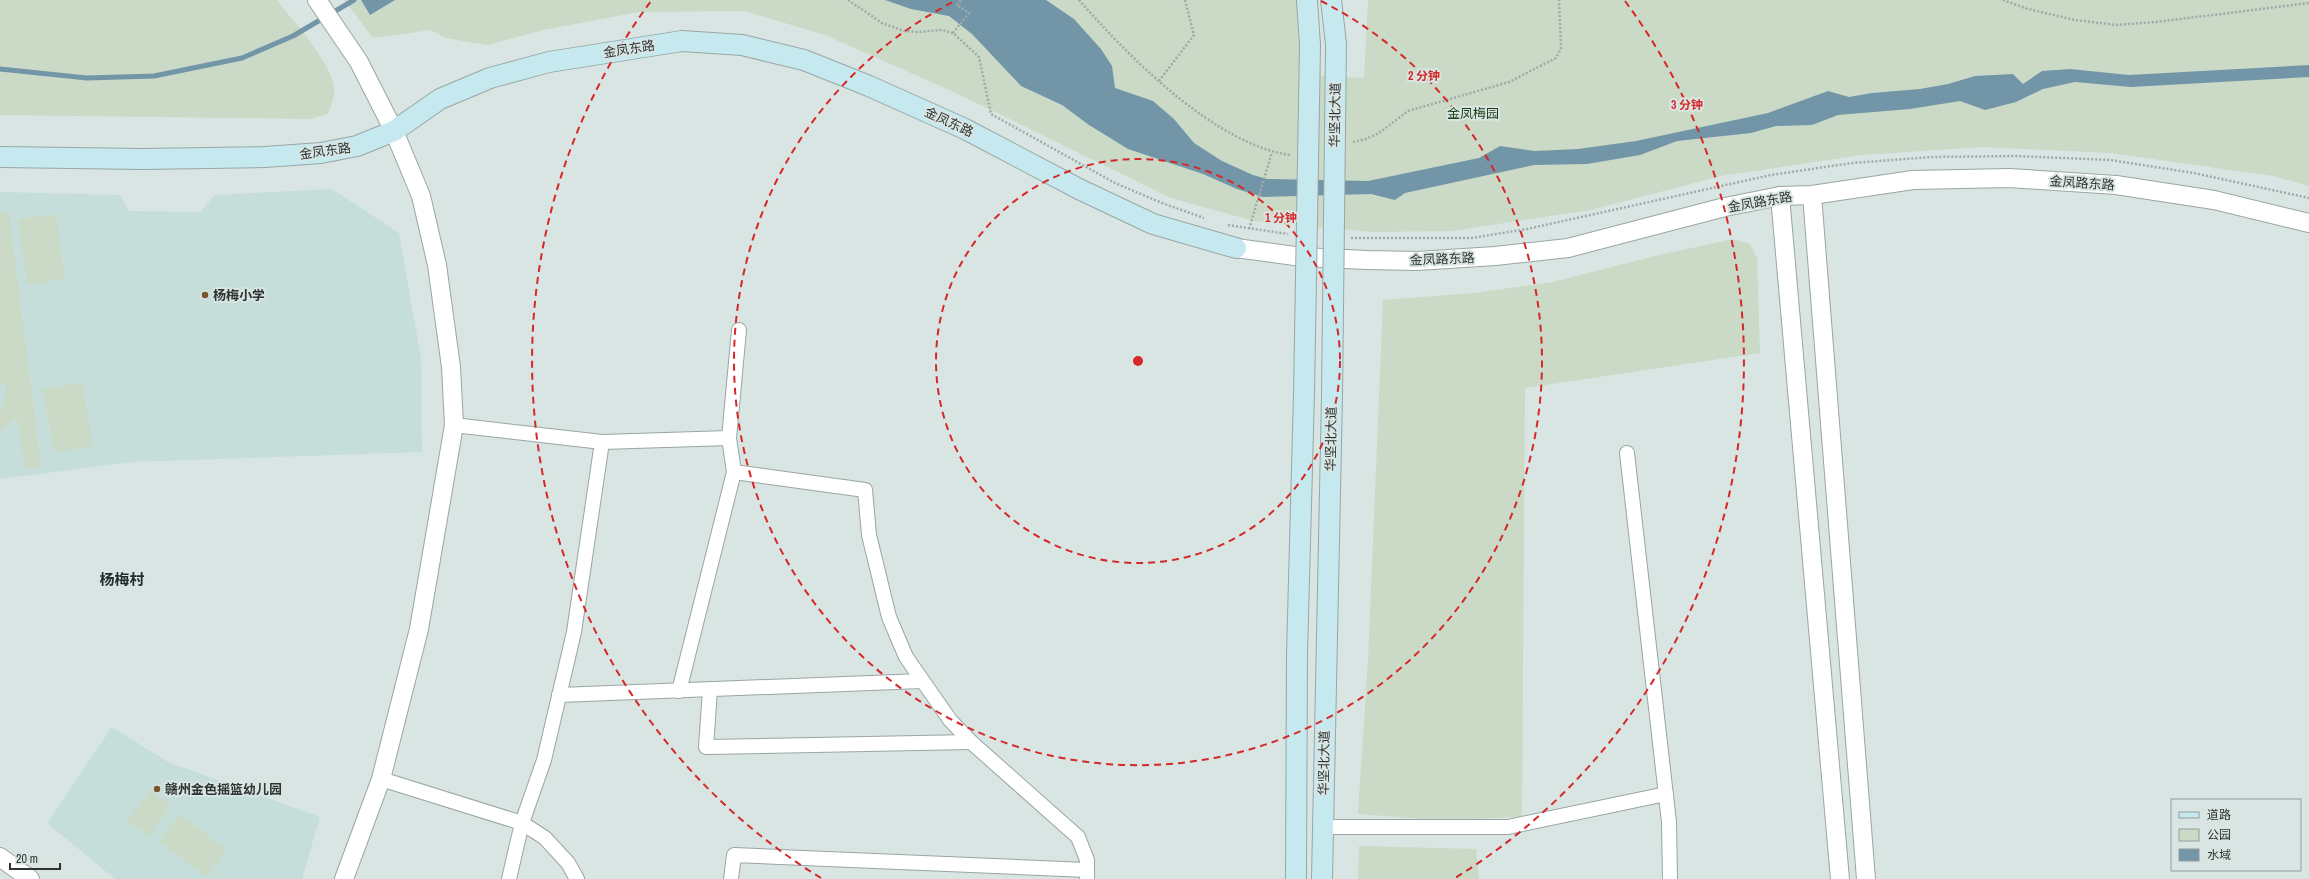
<svg xmlns="http://www.w3.org/2000/svg" width="2309" height="879" font-family="'Archivo Narrow','Noto Sans SC',sans-serif">
	<style>
		.built { fill: #c6deda }
		.green { fill: #cadac6 }
		.water { fill: #7395a8 }
		.lines { fill: none; stroke-linecap: round; stroke-linejoin: round }
		.stream { stroke: #7395a8; stroke-width: 5 }
		.minor-casing { stroke: #99a6a4; stroke-width: 16 }
		.tertiary-casing { stroke: #99a6a4; stroke-width: 20 }
		.secondary-casing { stroke: #99a6a4; stroke-width: 22 }
		.path { stroke: #9faaa8; stroke-width: 2.5; stroke-dasharray: 2 2; stroke-linecap: butt }
		.minor { stroke: #fff; stroke-width: 14 }
		.tertiary { stroke: #fff; stroke-width: 18 }
		.secondary { stroke: #c6e9ef; stroke-width: 20 }
		.secondary-bridge-casing { stroke: #99a6a4; stroke-width: 22; stroke-linecap: butt }
		.secondary-bridge { stroke: #c6e9ef; stroke-width: 20 }
		.ring { fill: none; stroke: #d62828; stroke-width: 2; stroke-dasharray: 7 5 }
		.poi-dot { fill: #77552d; stroke: #d8e5e3; stroke-width: 1.5 }
		.labels { text-anchor: middle; dominant-baseline: central; stroke-width: 4; stroke-linejoin: round; paint-order: stroke }
		.street-label { font-size: 13px; fill: #2e3332; stroke: #d8e5e3 }
		.park-label { font-size: 13px; fill: #1e3f15; stroke: #d8e5e3 }
		.poi-label { font-size: 13px; font-weight: bold; fill: #2e3332; stroke: #d8e5e3; text-anchor: start }
		.quarter-label { font-size: 15px; font-weight: bold; fill: #222d2c; stroke: #d8e5e3 }
		.centre { fill: #d62828; stroke: #d8e5e3; stroke-width: 2 }
		.ring-label { font-size: 12px; text-anchor: middle; font-weight: bold; fill: #d62828; stroke: #d8e5e3; stroke-width: 4; stroke-linejoin: round; paint-order: stroke }
	</style>
	<rect width="100%" height="100%" fill="#d8e5e3"/>
	<!-- built -->
	<g class="built">
		<path d="M332,189L399,233L421,358L422,452L132,462L0,479V192L120,195L129,211L200,212L215,195Z"/>
		<path d="M112,727L168,762L320,817L302,879H115L47,823Z"/>
	</g>
	<!-- green -->
	<g class="green">
		<path d="M0,0H277C293,21 326,57 333,82C336,92 332,105 328,114L310,119L0,115Z"/>
		<path d="M344,0H1300L1310,75L1364,78L1368,0H2309V186L2273,176L2110,153L1983,147L1861,155L1721,176L1591,210L1452,231L1374,232L1254,221L1171,198L956,93L825,35L744,11L639,12L543,30L487,45L446,38L431,30L373,38Z"/>
		<path d="M9,213L41,467L25,469L17,417L0,432C0,427 0,418 0,412C4,402 7,396 6,384L0,385V214Z"/>
		<path d="M56,214L65,279L27,285L18,219Z"/>
		<path d="M1733,239L1750,244L1757,258L1760,353L1525,388L1522,817L1437,820L1358,814L1368,661L1383,300L1474,293L1553,282L1659,255Z"/>
		<path d="M82,382L93,446L54,452L43,389Z"/>
		<path d="M150,790L171,805L149,836L127,820Z"/>
		<path d="M180,814L227,850L206,877L159,841Z"/>
		<path d="M1359,846L1476,849L1479,879H1358Z"/>
	</g>
	<!-- water -->
	<g class="water">
		<path d="M361,0H395L370,15Z"/>
		<path d="M885,0H1046L1074,19L1101,49L1112,66L1115,88L1153,101L1174,119L1194,143L1222,161L1253,175L1267,179L1368,181L1479,158L1500,146L1535,151L1578,149L1636,141L1768,113L1828,91L1849,97L1872,93L1920,89L1948,84L1975,76L2013,74L2023,84L2042,71L2070,69L2129,75L2309,65V77L2131,87L2075,82L2043,89L2016,102L1985,110L1960,101L1910,109L1838,115L1812,125L1776,126L1751,133L1677,141L1640,155L1587,164L1534,165L1405,193L1395,200L1371,194L1263,197L1237,189L1203,174L1128,149L1089,125L1062,105L1021,86L972,34L949,16L911,9Z"/>
	</g>
	<g class="lines">
		<!-- stream -->
		<path class="stream" d="M0,69L87,78L154,76L242,58L293,36L354,0"/>
		<!-- minor casing -->
		<g class="minor-casing">
			<g id="minor">
				<path d="M454,425L602,442L729,438L734,472L865,490L869,535L889,617L906,657L950,720L971,742L1078,837L1087,860V879"/>
				<path d="M729,438L739,330"/>
				<path d="M1627,453L1669,822L1670,879"/>
				<path d="M710,690L706,747L971,742"/>
				<path d="M679,691L734,472"/>
				<path d="M559,695L922,681"/>
				<path d="M381,779L522,823L545,838L568,863L577,879"/>
				<path d="M1323,827H1508L1666,794"/>
				<path d="M509,879L522,823L544,760L574,632L602,442"/>
				<path d="M731,879L734,855L1087,870"/>
			</g>
		</g>
		<!-- tertiary casing -->
		<g class="tertiary-casing">
			<g id="tertiary">
				<path d="M317,0L359,62L394,131L421,196L437,265L451,367L454,425L419,629L381,779L344,879"/>
				<path d="M1812,195L1866,879"/>
				<path d="M1780,196L1840,879"/>
				<path d="M1236,248L1302,257L1367,260L1417,261L1495,256L1568,248L1725,207L1780,196L1812,195L1913,180L2009,178L2116,185L2214,200L2309,223"/>
				<path d="M0,857L30,879"/>
			</g>
		</g>
		<!-- secondary casing -->
		<g class="secondary-casing">
			<g id="secondary">
				<path d="M1307,0L1310,45"/>
				<path d="M1331,0L1336,44"/>
				<path d="M0,157L143,159L265,157L321,153L357,146L394,131L440,99L490,78L549,62L682,41L742,45L804,60L869,86L965,129L1079,189L1153,224L1236,248"/>
				<path d="M1296,879L1297,654L1304,394"/>
				<path d="M1322,879L1332,395"/>
			</g>
		</g>
		<!-- path -->
		<g class="path">
			<path d="M848,0L882,23L904,31L917,32L942,30L953,33L979,57L991,114L1115,183L1162,203L1204,218"/>
			<path d="M1079,0C1128,56 1214,144 1290,155"/>
			<path d="M2003,0L2028,9L2075,20L2116,25L2156,22L2309,3"/>
			<path d="M953,33L969,13L957,5L961,0"/>
			<path d="M1159,81L1194,35L1185,0"/>
			<path d="M1353,142L1366,139L1379,133L1408,111L1509,82L1556,58L1561,48L1559,0"/>
			<path d="M1228,225L1288,234"/>
			<path d="M1249,229L1272,152"/>
			<path d="M1351,238H1472L1527,229L1771,175L1852,163L1932,157L2016,156L2110,160L2194,173L2309,198"/>
		</g>
		<!-- minor -->
		<use href="#minor" class="minor"/>
		<!-- tertiary -->
		<use href="#tertiary" class="tertiary"/>
		<!-- secondary -->
		<use href="#secondary" class="secondary"/>
		<!-- secondary-bridge casing -->
		<g class="secondary-bridge-casing">
			<g id="secondary-bridge">
				<path d="M1304,394L1310,45"/>
				<path d="M1332,395L1336,44"/>
			</g>
		</g>
		<!-- secondary-bridge -->
		<use href="#secondary-bridge" class="secondary-bridge"/>
	</g>
	<!-- distance rings -->
	<g class="ring">
		<circle cx="1138" cy="361" r="202"/>
		<path d="M1321 1A404 404 0 1 1 955 1"/>
		<path d="M821 878A606 606 0 0 1 651 1M1625 1A606 606 0 0 1 1455 878"/>
	</g>
	<!-- markers -->
	<g class="poi-dot">
		<circle cx="205" cy="295" r="4"/>
		<circle cx="157" cy="789" r="4"/>
	</g>
	<g class="labels">
		<!-- street labels -->
		<g class="street-label">
			<text transform="translate(629 49) rotate(-9)">金凤东路</text>
			<text transform="translate(1335 115) rotate(-89)">华坚北大道</text>
			<text transform="translate(949 122) rotate(25)">金凤东路</text>
			<text transform="translate(325 151) rotate(-8)">金凤东路</text>
			<text transform="translate(2082 183) rotate(4)">金凤路东路</text>
			<text transform="translate(1760 202) rotate(-10)">金凤路东路</text>
			<text transform="translate(1442 259) rotate(-2)">金凤路东路</text>
			<text transform="translate(1331 439) rotate(-89)">华坚北大道</text>
			<text transform="translate(1324 763) rotate(-89)">华坚北大道</text>
		</g>
		<!-- park labels -->
		<g class="park-label">
			<text x="1473" y="113">金凤梅园</text>
		</g>
		<!-- poi labels -->
		<g class="poi-label">
			<text x="213" y="295">杨梅小学</text>
			<text x="165" y="789">赣州金色摇篮幼儿园</text>
		</g>
		<!-- quarter labels -->
		<g class="quarter-label">
			<text x="122" y="579">杨梅村</text>
		</g>
	</g>
	<circle cx="1138" cy="361" r="6" class="centre"/>
	<g class="ring-label">
		<text x="1424" y="80">2 分钟</text>
		<text x="1687" y="109">3 分钟</text>
		<text x="1281" y="222">1 分钟</text>
	</g>
	<!-- legend -->
	<rect x="2171" y="799" width="130" height="72" fill="#d8e5e3" stroke="#949e9c"/>
	<rect x="2179" y="812" width="20" height="6" fill="#c6e9ef" stroke="#949e9c"/>
	<text x="2207" y="819" font-size="12" fill="#2e3332">道路</text>
	<rect x="2179" y="829" width="20" height="12" fill="#cadac6" stroke="#949e9c"/>
	<text x="2207" y="839" font-size="12" fill="#2e3332">公园</text>
	<rect x="2179" y="849" width="20" height="12" fill="#7395a8" stroke="#949e9c"/>
	<text x="2207" y="859" font-size="12" fill="#2e3332">水域</text>
	<!-- scale -->
	<path d="M10 863v6h50v-6" fill="none" stroke="#2e3332" stroke-width="2"/>
	<text x="16" y="863" font-size="12" fill="#2e3332" stroke="#d8e5e3" stroke-width="3" paint-order="stroke">20 m</text>
</svg>
